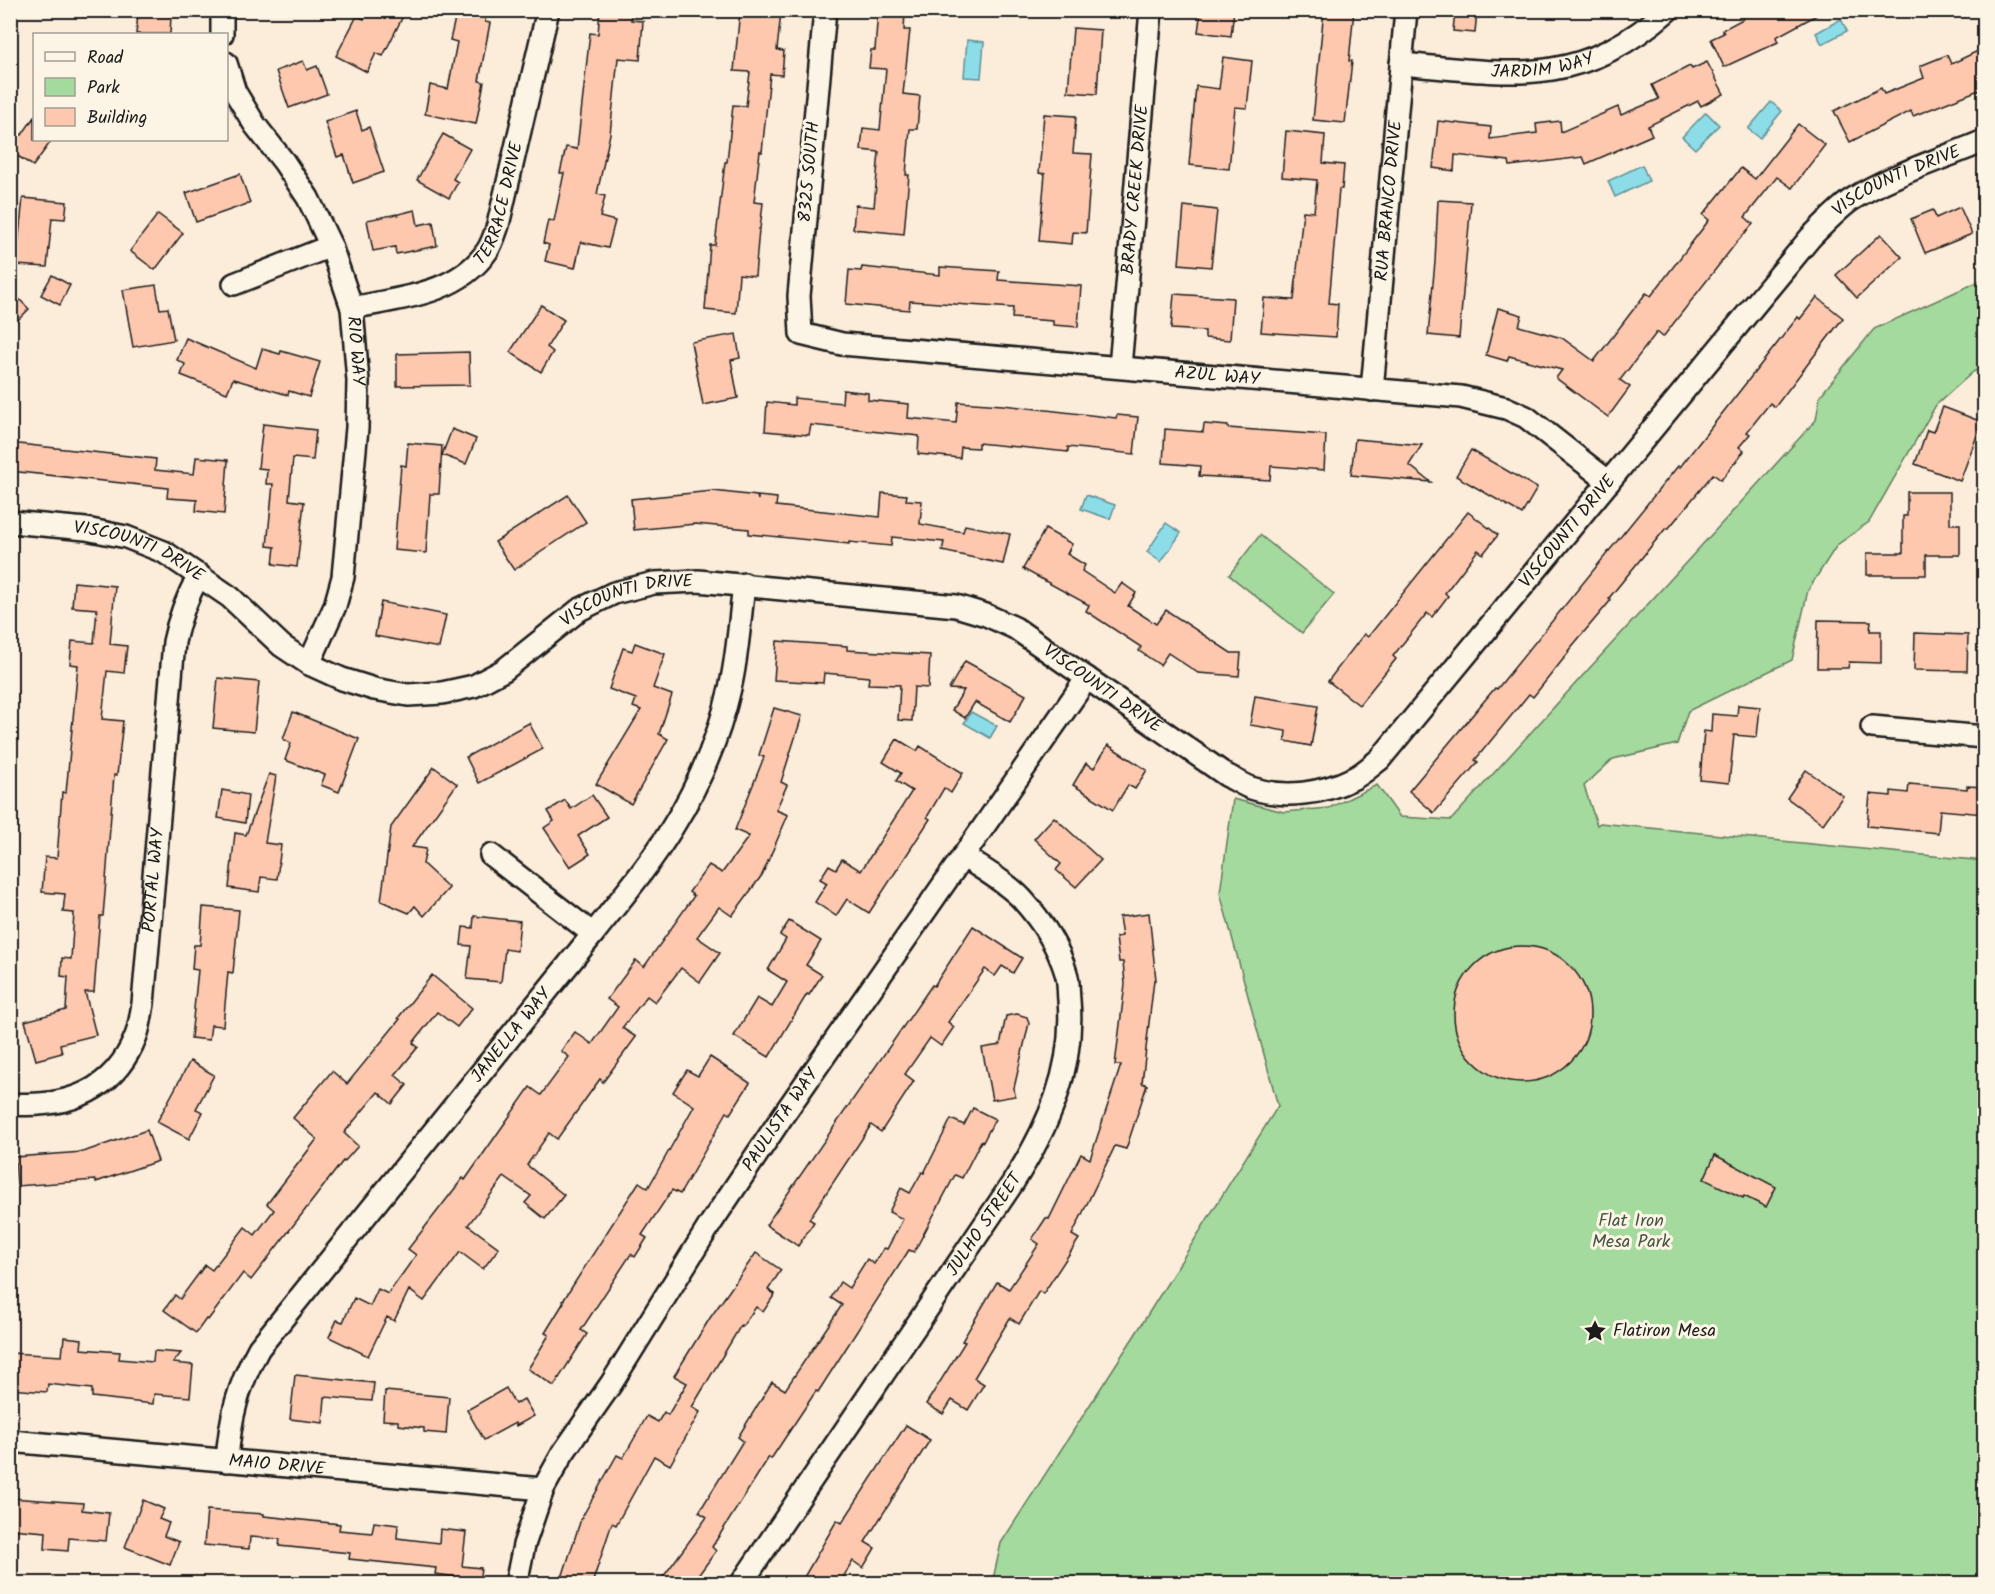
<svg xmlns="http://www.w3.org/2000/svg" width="1995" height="1594" font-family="Kalam,sans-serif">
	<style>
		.green { fill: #a4da9d; stroke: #607b5c; stroke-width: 1.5 }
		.water { fill: #8cdde8; stroke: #5f9096; stroke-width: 1.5 }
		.building { fill: #fec8af; stroke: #1c1c1c; stroke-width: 1.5 }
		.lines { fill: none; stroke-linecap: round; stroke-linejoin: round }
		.street-casing { stroke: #1c1c1c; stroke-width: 26 }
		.street { stroke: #fcf5e5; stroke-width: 21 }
		.labels { text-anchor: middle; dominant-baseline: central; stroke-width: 6; stroke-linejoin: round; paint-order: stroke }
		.street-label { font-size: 18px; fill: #1c1c1c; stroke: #fcf5e5 }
		.park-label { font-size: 18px; fill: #455543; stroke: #fcf5e5 }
		.poi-label { font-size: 18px; fill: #1c1c1c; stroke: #fcf5e5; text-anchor: start }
	</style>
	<rect width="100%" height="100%" fill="#fcecda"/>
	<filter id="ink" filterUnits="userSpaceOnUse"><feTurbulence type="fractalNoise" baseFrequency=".0167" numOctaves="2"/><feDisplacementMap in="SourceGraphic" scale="12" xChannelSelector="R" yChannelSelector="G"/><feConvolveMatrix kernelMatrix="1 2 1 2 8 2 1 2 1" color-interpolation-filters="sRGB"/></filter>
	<g filter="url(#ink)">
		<!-- green -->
		<g class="green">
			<path d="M1984,279V366L1973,372L1936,405L1869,522L1837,545L1808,590L1792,660L1688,711L1677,744L1613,759L1584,786L1597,825L1600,823L1984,861V1583L992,1584L1001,1543L1140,1327L1278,1106L1220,893L1233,799L1284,812L1329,808L1377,785L1400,817L1451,820L1816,420L1820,396L1874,329Z"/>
			<path d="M1260,535L1334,594L1302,633L1229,575Z"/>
		</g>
		<!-- water -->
		<g class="water">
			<path d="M1841,19L1847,31L1822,44L1816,33Z"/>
			<path d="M967,40L984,42L981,78L964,77Z"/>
			<path d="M1771,102L1782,111L1760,138L1748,129Z"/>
			<path d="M1706,112L1719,125L1695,149L1682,137Z"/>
			<path d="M1642,165L1649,181L1615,197L1608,181Z"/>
			<path d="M1086,495L1115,505L1110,519L1081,509Z"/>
			<path d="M1166,523L1181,533L1161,562L1147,552Z"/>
			<path d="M971,712L997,726L990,738L964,723Z"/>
		</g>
		<!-- building -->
		<g class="building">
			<path d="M368,10H387L402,18L383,56L376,53L367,72L336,56L357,16L364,19Z"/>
			<path d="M457,10H487L485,22L490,23L479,81L484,82L476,124L425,114L430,85L448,89L457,42L450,40Z"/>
			<path d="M600,10H632L631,20L643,21L640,60L618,58L610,134L597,194L605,196L600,217L615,221L608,248L581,242L575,268L545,261L549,245L543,243L548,220L554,221L564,173H560L566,147L577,149L590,33L598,34Z"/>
			<path d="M740,10L781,12L777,50L784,51L782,75L770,74L762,152L760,151L754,202L763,203L760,229H759L755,276L739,274L736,313L705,310L710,245H715L725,162H727L733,105L746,106L750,72L734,71Z"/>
			<path d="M878,10L905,12L904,30H910L903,94L920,96L917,129H910L906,175H909L904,234L853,229L855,205L874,207L879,152L861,150L863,128L880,130L886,69L869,68L871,50H875Z"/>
			<path d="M1201,10H1234L1231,36L1198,32Z"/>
			<path d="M1324,10H1354L1349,61H1352L1345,123L1313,120Z"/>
			<path d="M1455,10H1477L1475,33L1453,31Z"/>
			<path d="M1739,10H1826L1776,37L1778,42L1724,67L1711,39L1724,33L1722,30L1743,19Z"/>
			<path d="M138,14L171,16L170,34H136Z"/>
			<path d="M1073,28L1101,30L1097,94L1068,92Z"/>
			<path d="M1984,48V88L1913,116L1911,111L1850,142L1834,111L1881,88L1884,94L1924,78L1920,66L1947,55L1951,64Z"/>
			<path d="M1223,57L1252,61L1247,108L1235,107L1229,169L1189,165L1196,86L1219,89Z"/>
			<path d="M303,61L307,70L317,66L327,94L289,108L276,71Z"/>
			<path d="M1707,62L1724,94L1701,106L1698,101L1648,126L1652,135L1586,164L1583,157L1510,166L1509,161L1455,155L1454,171L1433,168L1438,121L1491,127L1490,139L1537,133L1536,124L1560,121L1561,132L1618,107L1621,115L1659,99L1652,85L1690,66L1692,69Z"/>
			<path d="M356,111L362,130L369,127L384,172L353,183L344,155L337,157L325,122Z"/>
			<path d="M1044,114L1076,116L1073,153L1092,154L1086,233L1073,232L1072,244L1039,241L1045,174L1039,173Z"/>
			<path d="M34,117V140H52L33,166L10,151V127L22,135Z"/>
			<path d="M1798,124L1825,145L1792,188L1777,177L1745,217L1753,224L1736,243L1663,337L1657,332L1620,380L1630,387L1608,417L1556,378L1562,370L1509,356L1507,361L1486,355L1498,308L1522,315L1519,326L1562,338L1594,361L1646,293L1651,296L1709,220L1703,215L1741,168L1755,179Z"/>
			<path d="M1286,131L1325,135L1323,163L1344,165L1342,189H1339L1329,303L1338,304L1336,337L1261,332L1264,298L1294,300L1303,211L1314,212L1317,180L1282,177Z"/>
			<path d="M443,134L470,149L453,179L458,182L449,198L417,180Z"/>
			<path d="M240,174L250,203L196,222L186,193Z"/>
			<path d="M23,198L67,202L65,219L52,218L47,267L16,265Z"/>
			<path d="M1438,200L1471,202L1459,338L1428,335L1435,262Z"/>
			<path d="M1184,206L1217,210L1211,267L1179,264Z"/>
			<path d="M1960,207L1972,234L1925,253L1911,219L1933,210L1936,218Z"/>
			<path d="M415,210L418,225L433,222L437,246L396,254L395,247L373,251L367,220L397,214L398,215L399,214Z"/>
			<path d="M158,214L183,233L155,270L130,251Z"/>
			<path d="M1881,234L1902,257L1857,298L1836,275Z"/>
			<path d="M862,267L940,275V267L999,271L998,280L1081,286L1078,327L1053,325V321L1012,318L1013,308L910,301L909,310L846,304L849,270L861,271Z"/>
			<path d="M52,275L70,285L60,305L41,295Z"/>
			<path d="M156,285L160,309L168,308L174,340L133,347L123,290Z"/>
			<path d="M10,290L29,309L10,328Z"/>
			<path d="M1174,294L1233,298L1230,340L1205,338V331L1171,329Z"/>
			<path d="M1817,297L1843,318L1775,407L1770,403L1747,432L1750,434L1739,447L1744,451L1721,480L1713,474L1668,529L1666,528L1609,598L1611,600L1568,651L1569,652L1533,697L1529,694L1475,760L1478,762L1434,813L1409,791L1495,688L1497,689L1678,466L1680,467L1798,317L1800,319Z"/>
			<path d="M541,305L564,320L547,347L553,352L541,372L510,352Z"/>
			<path d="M736,334L740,358L731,360L738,398L703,405L691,342Z"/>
			<path d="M186,338L256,368L262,349L280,354L281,351L320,362L309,397L289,391L288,395L233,379L227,393L181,375L185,364L177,360Z"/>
			<path d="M469,352L470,385L397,386V354Z"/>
			<path d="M843,390L868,393V400L909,404L908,418L956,423L958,402L1003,405L1116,418L1117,415L1138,417L1134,454L1068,447V452L978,443V448L961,447L960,458L918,454L919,436L811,425L809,435L765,431L767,402L794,405V398L842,403Z"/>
			<path d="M1943,407L1982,422L1960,481L1915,464L1927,430L1933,432Z"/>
			<path d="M263,424L316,430L313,460L293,458L289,500L304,502L297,567L273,564L275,547L267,546L273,484H266L267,469L258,468Z"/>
			<path d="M1204,424L1228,426V428L1326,435L1324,470L1271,466L1270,480L1199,476L1200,466L1163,463L1165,429L1203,432Z"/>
			<path d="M452,429L476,439L466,464L442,455Z"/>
			<path d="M1355,439L1422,445L1409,465L1431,482L1351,475Z"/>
			<path d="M10,443L156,459L155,470L194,474L196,457L228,460L224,514L196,511L197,500L167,498L168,488L10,471Z"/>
			<path d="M408,443L442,446L439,494H430L426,553L394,550L401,465L406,466Z"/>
			<path d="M1471,450L1537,488L1522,514L1456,476Z"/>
			<path d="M713,491L757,496L758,500V496L777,498L776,506L880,517L882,493L907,495L906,500L922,501L920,524L963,532L965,525L1010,534L1003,564L942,551L944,542L892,537L891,546L849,542V544L749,534V529L695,524L634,530L631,499Z"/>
			<path d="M1907,492H1950V524H1960V555H1926V575H1867V553H1903V516H1907Z"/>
			<path d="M568,495L586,522L514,570L495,542Z"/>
			<path d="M1468,512L1498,535L1483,554L1478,550L1445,593L1448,596L1432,617L1427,613L1393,656L1396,659L1359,705L1328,681L1364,634L1368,637Z"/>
			<path d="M1045,529L1072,544L1067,554L1085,565L1082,571L1115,593L1122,583L1136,593L1128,606L1156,624L1166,610L1231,653H1241L1239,676L1198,673L1168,653L1160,665L1139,651L1141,647L1086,611L1089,605L1023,569Z"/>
			<path d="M74,582L115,586L110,644L127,646L124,673L107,671L102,719L123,721L117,775H114L105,893L103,916H100L94,992H85L96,1035L60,1044L62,1053L36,1060L25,1021L66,1010L68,977L61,976L62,958L71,959L74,913L63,912L65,894L42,892L45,857L57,858L62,792L66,793L78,665L70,664L72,641L94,643L97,609L72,607Z"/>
			<path d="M381,602L446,615L439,648L375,636Z"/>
			<path d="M1818,620L1871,621L1870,631H1881V663L1849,662L1848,668H1817Z"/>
			<path d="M1915,633L1968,635L1967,671L1914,670Z"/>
			<path d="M777,641L847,646V650L930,655L928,688L914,687L912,721L898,720L900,685L868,684L869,677L824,673L823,683L774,680Z"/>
			<path d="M635,643L665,654L653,688L672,695L659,734L668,739L631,804L596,784L641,710L633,707L636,699L609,689L623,648L632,651Z"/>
			<path d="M965,661L1026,695L1010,722L975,702L965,718L952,710L964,690L949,689Z"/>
			<path d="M218,678L259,682L254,732L213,728Z"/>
			<path d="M1255,696L1318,706L1311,746L1285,741L1286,731L1250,725Z"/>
			<path d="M1738,705L1760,707L1757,737L1734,735L1729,783L1700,780L1704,731L1711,732L1712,714L1737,716Z"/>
			<path d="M774,708L802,716L781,782L787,785L776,810L788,815L762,875L732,916L719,907L697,937L720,953L700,982L681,968L655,1002L647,996L622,1028L636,1037L603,1082L600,1079L557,1139L549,1133L527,1165L564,1195L545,1219L525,1203L531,1196L504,1177L468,1225L499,1248L483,1269L460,1252L424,1301L409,1290L394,1321L387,1317L368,1356L329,1337L337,1320L343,1322L354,1298L370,1306L378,1289L388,1294L416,1255L408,1249L463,1178L465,1180L530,1087L541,1095L569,1057L561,1051L575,1032L592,1044L618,1007L607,999L636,960L644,967L694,896L689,892L709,865L722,873L749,836L735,830L764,757L759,755Z"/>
			<path d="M293,712L359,739L339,792L321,785L325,775L285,760L291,743L283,739Z"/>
			<path d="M529,723L543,749L479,783L466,757Z"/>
			<path d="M897,739L917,751L920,746L963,773L951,793L944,788L927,817L930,819L869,913L847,899L836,916L815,902L827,883L820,879L829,865L836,869L842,859L861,871L912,791L896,781L901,773L883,762Z"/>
			<path d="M1108,745L1147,770L1135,789L1128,785L1113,810L1073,785L1086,763L1094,768Z"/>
			<path d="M434,767L457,784L412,847L426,849L423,864L449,888L424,916L415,906L409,913L381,901L391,827Z"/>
			<path d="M1806,770L1843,796L1823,824L1787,798Z"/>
			<path d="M269,774L276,776L265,843L281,845L277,879L261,877L259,892L229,888L235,833L246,835Z"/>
			<path d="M1909,784L1967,789V786L1984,787V814L1940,810L1938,833L1867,826L1870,794L1891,796V791L1908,793Z"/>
			<path d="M222,790L248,795L245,823L218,818Z"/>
			<path d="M592,795L607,817L578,836L590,854L570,867L544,828L554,821L548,811L565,800L571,809Z"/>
			<path d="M1054,817L1101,860L1076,887L1056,870L1061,864L1034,839Z"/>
			<path d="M203,907L239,910L233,973L228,972L223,1026L211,1025L209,1040L191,1038L198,970L192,969L194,945H200Z"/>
			<path d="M1149,913L1156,980H1154L1142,1083L1147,1085L1126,1149L1115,1146L1072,1235L1079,1239L1043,1294L1039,1291L1019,1324L1010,1318L974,1378L984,1384L968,1410L952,1400L943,1414L926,1404L965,1342L962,1341L997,1282L1009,1289L1039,1244L1032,1239L1046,1218L1049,1219L1081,1154L1090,1159L1121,1065H1115L1125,984L1123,962H1119L1116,937L1122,936L1119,917Z"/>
			<path d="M474,916L520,921L517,951L505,949L501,982L467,979L471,946L461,945L463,927L473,928Z"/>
			<path d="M789,921L821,941L806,965L822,975L809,995L807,994L769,1057L734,1036L757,998L772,1007L787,982L768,970L786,939L780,935Z"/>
			<path d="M973,926L1022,958L1013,973L1002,966L995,976L985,969L948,1022L954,1027L941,1046L930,1038L905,1074L914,1081L881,1132L871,1125L809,1219L814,1222L798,1246L766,1225L932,985L934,986Z"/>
			<circle cx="1522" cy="1014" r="68"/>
			<path d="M432,975L472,1008L457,1027L437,1012L413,1043L418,1047L395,1075L407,1085L392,1104L378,1092L344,1133L358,1146L344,1162L343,1161L251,1280L243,1273L208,1320L206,1319L196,1333L164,1310L175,1295L180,1299L205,1265L212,1270L245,1227L255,1235L274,1210L267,1204L317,1139L293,1118L332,1071L347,1084L400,1019L398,1018Z"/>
			<path d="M1017,1014L1027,1017L1029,1023L1014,1088L1015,1096L992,1100L982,1048L1000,1045L1006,1016Z"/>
			<path d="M710,1057L750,1083L730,1114L727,1112L680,1194L672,1190L642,1235L647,1238L635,1257L631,1254L581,1330L587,1334L554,1386L528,1369L549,1335L545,1333L564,1302L563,1301L639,1182L648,1188L694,1106L673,1092L687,1070L698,1076Z"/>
			<path d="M190,1061L214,1075L196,1109L203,1112L189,1139L157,1122Z"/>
			<path d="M973,1108L995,1119L983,1142L981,1141L962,1178L955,1175L914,1252L909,1250L818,1392L816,1391L771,1459L769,1457L712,1547L716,1551L692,1584H658L707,1517L699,1512L743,1441L738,1437L772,1382L785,1390L842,1305L831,1298L840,1282L849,1288L867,1259L874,1264L884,1248L887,1249L903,1219L889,1212L901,1188L910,1193L922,1172L924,1173L951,1119L964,1125Z"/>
			<path d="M147,1130L158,1161L96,1182L95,1180L17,1186L15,1157L83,1152Z"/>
			<path d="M1715,1155L1776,1187L1766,1207L1744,1196L1743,1198L1704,1179Z"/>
			<path d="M756,1253L781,1270L768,1290L775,1294L763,1312L756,1307L742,1327L741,1325L692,1407L700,1412L670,1465L654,1456L616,1525L612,1523L592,1584H560L581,1519L617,1455L623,1458L647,1416L658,1422L664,1412L668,1415L687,1383L674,1376L710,1318Z"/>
			<path d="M64,1337L82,1339L81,1349L120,1352L119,1359L153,1362L154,1351L181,1353L173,1363L193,1365L190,1397L154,1394L153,1404L92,1397V1389L48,1384L47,1392L10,1389V1353L62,1356Z"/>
			<path d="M295,1375L374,1383L372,1401L325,1397L323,1423L290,1419Z"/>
			<path d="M506,1388L515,1404L524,1399L534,1416L516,1426L515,1423L484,1440L467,1410Z"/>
			<path d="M385,1391L449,1397L446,1434L424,1432V1428L398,1425V1421L383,1420Z"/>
			<path d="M906,1425L930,1440L865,1542L875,1548L863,1568L853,1561L839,1584H800L837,1520L842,1523Z"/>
			<path d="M10,1498L83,1503L82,1510L109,1513L106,1541L69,1538L68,1551L45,1549L46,1532L10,1529Z"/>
			<path d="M143,1500L164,1509L159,1519L169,1523L164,1536L179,1542L170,1565L125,1547Z"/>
			<path d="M207,1510L264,1514V1516L340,1524L339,1530L372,1533L374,1522L398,1525L397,1538L439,1543L440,1529L466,1532L462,1566L481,1568L479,1584H456L457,1577L435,1574L436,1568L349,1559L350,1553L279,1546L280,1539L250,1537L249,1549L204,1545Z"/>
		</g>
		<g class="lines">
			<!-- street casing -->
			<g class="street-casing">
				<g id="street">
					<path d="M222,10V34"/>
					<path id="s1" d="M825,10L799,296L801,334L842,344L1461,397L1506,408L1526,417L1609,482"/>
					<path id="s2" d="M226,63L235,92L255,125L284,162L308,198L331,246L352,308L358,381L357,428L343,577L335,606L309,664"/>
					<path id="s3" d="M1401,64C1511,74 1578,89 1668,10"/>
					<path d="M234,284L331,246"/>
					<path id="s4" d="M352,308C399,298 457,295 487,251C492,244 495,234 498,225L548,10"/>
					<path id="s5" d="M1120,367L1151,10"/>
					<path id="s6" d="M1372,390L1406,10"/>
					<path id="s7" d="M10,522L86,529L126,537L164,552L230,597L282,646L309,664L342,679L374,689L408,695L442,693L474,686L504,670L579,610L614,593L654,583L698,581L956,606L986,615L1015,628L1226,775C1234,779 1243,785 1251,788C1285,799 1322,794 1354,778C1364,773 1372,765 1380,759L1810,238C1823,225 1836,211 1851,200C1890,175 1942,159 1984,141"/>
					<path d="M1872,727L1984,737"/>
					<path d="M491,855L593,934"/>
					<path id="s8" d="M10,1104C67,1108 114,1092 136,1036C140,1026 141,1014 143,1004L174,642C179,617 187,597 199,575"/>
					<path id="s9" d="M10,1441L543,1489"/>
					<path id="s10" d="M227,1461C230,1417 238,1386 259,1348L593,934C620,900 649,866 672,828C699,785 720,734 731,684C738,652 740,618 744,584"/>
					<path id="s11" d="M516,1584L524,1545L543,1489L563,1453L611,1384L711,1223L784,1114L1087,678"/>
					<path id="s12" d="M741,1584L1012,1184C1048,1128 1075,1068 1069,1000C1068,991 1069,981 1066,973C1058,946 1041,920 1022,899C1006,882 982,869 963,856"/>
				</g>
			</g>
			<!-- street -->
			<use href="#street" class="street"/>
		</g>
	</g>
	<!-- icons -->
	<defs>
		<g id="sight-bare" transform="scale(1.8)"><path d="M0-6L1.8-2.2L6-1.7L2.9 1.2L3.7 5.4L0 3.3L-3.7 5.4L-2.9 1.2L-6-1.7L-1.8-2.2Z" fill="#1c1c1c" stroke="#fcf5e5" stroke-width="2.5" paint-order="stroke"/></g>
	</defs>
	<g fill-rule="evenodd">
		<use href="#sight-bare" x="1595" y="1331"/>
	</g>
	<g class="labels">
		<!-- street labels -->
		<g class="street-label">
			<text stroke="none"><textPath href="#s3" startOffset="142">JARDIM WAY</textPath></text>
			<text transform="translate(810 172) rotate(-85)">8325 SOUTH</text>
			<text stroke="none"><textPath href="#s7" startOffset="2294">VISCOUNTI DRIVE</textPath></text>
			<text stroke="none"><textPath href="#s5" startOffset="178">BRADY CREEK DRIVE</textPath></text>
			<text stroke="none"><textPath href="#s6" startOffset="190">RUA BRANCO DRIVE</textPath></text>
			<text stroke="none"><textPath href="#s4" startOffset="200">TERRACE DRIVE</textPath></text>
			<text stroke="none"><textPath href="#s2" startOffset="321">RIO WAY</textPath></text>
			<text stroke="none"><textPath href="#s1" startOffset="744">AZUL WAY</textPath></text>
			<text stroke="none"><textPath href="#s7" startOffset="1808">VISCOUNTI DRIVE</textPath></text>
			<text stroke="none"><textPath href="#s7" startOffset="134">VISCOUNTI DRIVE</textPath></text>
			<text stroke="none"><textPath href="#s7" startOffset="692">VISCOUNTI DRIVE</textPath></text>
			<text stroke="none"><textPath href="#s7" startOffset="1196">VISCOUNTI DRIVE</textPath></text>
			<text stroke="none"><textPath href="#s8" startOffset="312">PORTAL WAY</textPath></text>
			<text stroke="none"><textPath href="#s10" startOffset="520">JANELLA WAY</textPath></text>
			<text stroke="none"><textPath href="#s11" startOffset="538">PAULISTA WAY</textPath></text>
			<text stroke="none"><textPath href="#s12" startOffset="434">JULHO STREET</textPath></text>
			<text stroke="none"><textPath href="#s9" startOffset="268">MAIO DRIVE</textPath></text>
		</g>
		<!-- park labels -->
		<g class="park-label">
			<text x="1631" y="1221">Flat Iron<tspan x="1631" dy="21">Mesa Park</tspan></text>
		</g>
		<!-- poi labels -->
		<g class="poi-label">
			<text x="1613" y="1331">Flatiron Mesa</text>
		</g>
	</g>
	<!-- margin -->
	<rect width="1995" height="1594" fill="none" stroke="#fcf5e5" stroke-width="36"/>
	<rect x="18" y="18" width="1959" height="1558" fill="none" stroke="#1c1c1c" stroke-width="2" filter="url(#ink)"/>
	<!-- legend -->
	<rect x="33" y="33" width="195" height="108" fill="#fcf5e5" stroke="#a29e95" stroke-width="1.5"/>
	<rect x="45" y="52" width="30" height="9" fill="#fcf5e5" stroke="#a29e95" stroke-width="1.5"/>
	<text x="87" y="63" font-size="18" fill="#1c1c1c">Road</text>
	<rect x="45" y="78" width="30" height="18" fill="#a4da9d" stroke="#a29e95" stroke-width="1.5"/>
	<text x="87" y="93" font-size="18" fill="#1c1c1c">Park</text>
	<rect x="45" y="108" width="30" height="18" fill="#fec8af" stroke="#a29e95" stroke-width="1.5"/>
	<text x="87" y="123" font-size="18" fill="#1c1c1c">Building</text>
</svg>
